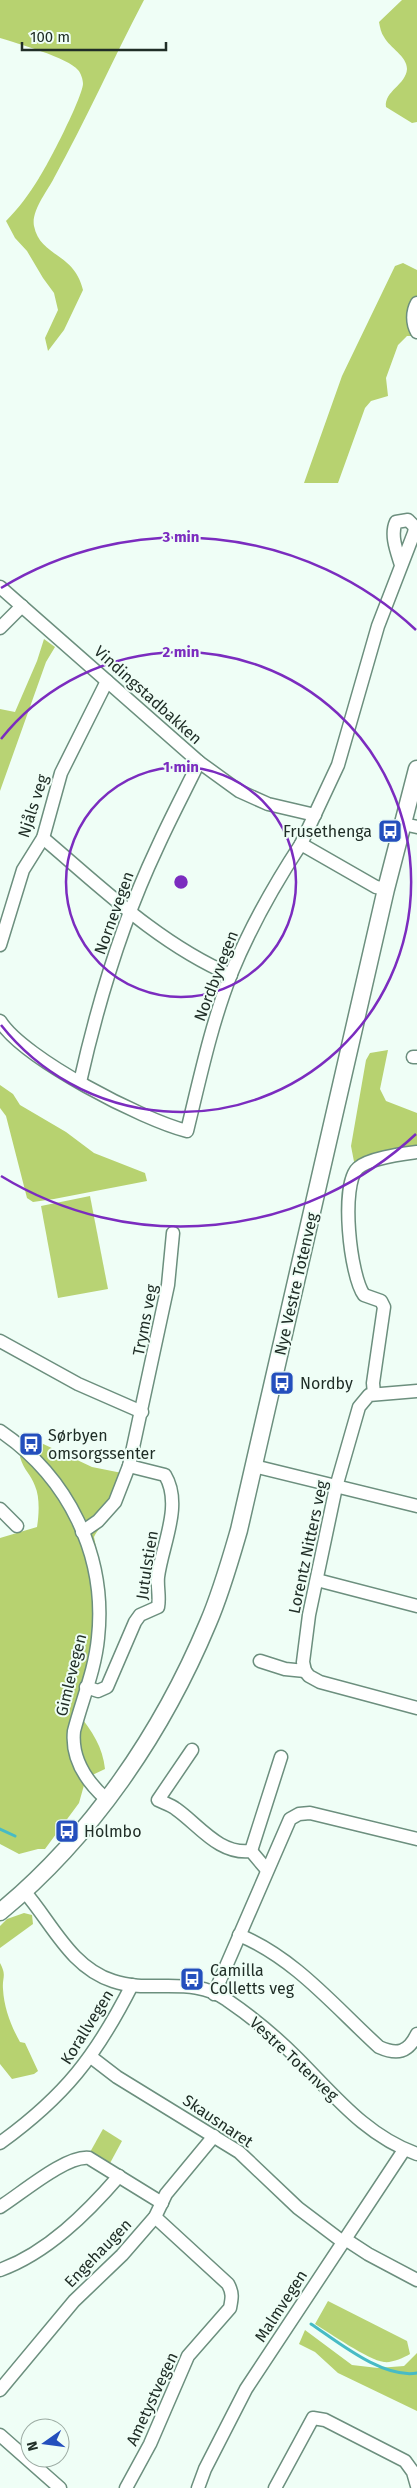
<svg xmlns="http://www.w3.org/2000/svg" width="417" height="2488" font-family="'Fira Sans',sans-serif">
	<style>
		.green { fill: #b8d374 }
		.forest { fill: #b7d270 }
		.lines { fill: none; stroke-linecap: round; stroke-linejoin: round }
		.stream { stroke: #47bbc5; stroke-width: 3 }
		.minor-casing { stroke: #6c8f7e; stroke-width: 15 }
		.major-casing { stroke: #6c8f7e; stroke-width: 19 }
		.minor { stroke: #fff; stroke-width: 12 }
		.major { stroke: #fff; stroke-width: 16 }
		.ring { fill: none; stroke: #7b2cbf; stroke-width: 2.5 }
		.labels { text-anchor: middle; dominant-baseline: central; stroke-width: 4; stroke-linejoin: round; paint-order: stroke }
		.street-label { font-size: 16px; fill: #202e27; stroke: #effef6 }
		.poi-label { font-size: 16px; fill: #202e27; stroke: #effef6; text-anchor: start }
		.centre { fill: #7b2cbf; stroke: #effef6; stroke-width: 2.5 }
		.ring-label { font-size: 15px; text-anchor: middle; font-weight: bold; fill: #7b2cbf; stroke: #effef6; stroke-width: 4; stroke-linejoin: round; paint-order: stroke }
	</style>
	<rect width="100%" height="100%" fill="#effef6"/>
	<!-- green -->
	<g class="green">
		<path d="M44,639L55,647L46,662L0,791V709L15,712L37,661Z"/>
		<path d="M90,1196L108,1289L58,1298L41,1206Z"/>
		<path d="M103,2129L122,2141L109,2165L89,2154Z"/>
		<path d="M328,2301L407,2341L410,2354C403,2358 392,2363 384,2362C368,2360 330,2333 315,2324Z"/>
	</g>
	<!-- forest -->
	<g class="forest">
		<path d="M0,0H144C113,59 86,120 54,178C48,190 31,211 34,226C40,257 74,252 83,290L64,330L48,351L45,338L58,310L54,293L43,278L27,251L15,238L6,221C19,208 29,194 39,178C48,165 82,98 83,84C83,80 81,73 78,70C69,58 16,43 0,38Z"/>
		<path d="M402,0H417V122L412,123L386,107C384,91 406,85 407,69C407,56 390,48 384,37C381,33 380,27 379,22Z"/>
		<path d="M403,263L417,270V336H407L398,345L386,378L388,396L371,401L365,408L338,483H304L342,376L395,266Z"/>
		<path d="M388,1050L380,1089L386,1101L417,1113V1152L356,1172L351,1146L366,1060L370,1053Z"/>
		<path d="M0,1085L13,1094L20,1105L66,1132L94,1153L145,1173L147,1181L54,1199L33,1202L27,1198L6,1116L0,1108Z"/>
		<path d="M39,1442L92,1467L122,1473C118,1487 117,1506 109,1519C104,1526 98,1528 94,1537C100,1568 109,1601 105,1633C101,1661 88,1688 78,1714C92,1730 103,1748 105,1769L86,1778L79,1803L45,1849H38L19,1854L0,1844V1538L37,1527C39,1515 40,1497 35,1486C31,1474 24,1471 20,1457L26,1446Z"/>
		<path d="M24,1913L32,1915L33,1924L0,1948V1926L7,1919Z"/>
		<path d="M0,1963C7,1976 2,1977 3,1989C4,2008 11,2026 20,2042L25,2043L38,2071L34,2074L12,2079L0,2064Z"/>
		<path d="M305,2330L352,2365L378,2368L404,2366L417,2353V2411L338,2373L315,2352L299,2344Z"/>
	</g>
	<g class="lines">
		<!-- stream -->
		<g class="stream">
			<path d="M0,1829L15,1836"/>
			<path d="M311,2324C338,2342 383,2379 417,2373"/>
		</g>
		<!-- minor casing -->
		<g class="minor-casing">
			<g id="minor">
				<path d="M417,303C412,312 412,323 417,332"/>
				<path d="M0,587L199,762L239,791L268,804L315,815"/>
				<path d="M0,628L22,606"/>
				<path d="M403,824L417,827"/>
				<path d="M43,838C102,888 159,944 231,975"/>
				<path d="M301,844L338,765L378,626L414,533L415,527L408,520L396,522C390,535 397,552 401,565"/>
				<path d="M0,945L23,870L43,838L61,773L107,681"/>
				<path d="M0,1021C24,1059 143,1120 187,1131C200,1078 211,1025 231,974C250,928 274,885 301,844L376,887L386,889"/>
				<path d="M413,1057H417"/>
				<path d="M80,1082C98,1002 122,922 157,848C170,819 185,791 199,762"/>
				<path d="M0,1341L78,1384L142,1412"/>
				<path d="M374,1394L373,1383L384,1307L381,1301L364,1295C350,1276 340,1184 358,1168C369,1158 402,1154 417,1152"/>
				<path d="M0,1431C68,1477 107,1555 98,1638C95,1670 82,1700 74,1731C71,1759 86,1781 106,1799"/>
				<path d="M254,1466L417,1506"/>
				<path d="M0,1509L17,1526"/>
				<path d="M82,1532L98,1521L115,1502L129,1466L168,1285L173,1233"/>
				<path d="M317,1580L417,1606"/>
				<path d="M260,1661L285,1669L305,1671L303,1662L309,1615L336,1487L359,1407L369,1395L417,1391"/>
				<path d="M305,1671L309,1676L320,1682L417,1708"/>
				<path d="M86,1687L98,1691L107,1687L135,1622L140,1615L158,1607C160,1597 157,1587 158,1577C162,1545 183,1505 165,1475L129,1466"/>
				<path d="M192,1750L158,1800C164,1803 171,1805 176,1809C199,1825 219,1855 251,1851L267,1870"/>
				<path d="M251,1851L281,1757"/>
				<path d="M24,1891C52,1923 70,1967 113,1981C151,1994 193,1975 227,2000C252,2017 276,2037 297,2058C334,2095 366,2136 417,2154"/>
				<path d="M239,1935C295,1958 335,2007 379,2047C397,2055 408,2053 417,2034"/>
				<path d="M214,1994L290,1819L299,1814L310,1813L417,1839"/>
				<path d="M91,2057L117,2077L239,2152L298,2208L343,2242"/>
				<path d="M0,2143C65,2096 96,2056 132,1985"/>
				<path d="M0,2207C21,2194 66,2155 89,2158L162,2203"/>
				<path d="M345,2239L368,2254L417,2280"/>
				<path d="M0,2270C47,2253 87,2213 119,2176"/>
				<path d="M0,2390L74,2301L122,2255L155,2217L166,2194L214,2136"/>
				<path d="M0,2435L60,2488"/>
				<path d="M126,2488L150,2444L188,2356L230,2308C232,2298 233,2293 228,2284L155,2217"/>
				<path d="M198,2488L205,2469L246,2389L404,2150"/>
				<path d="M275,2488L313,2418L325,2420L405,2461L413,2472L417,2486"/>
			</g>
		</g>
		<!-- major casing -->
		<g class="major-casing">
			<path id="major" d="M0,1912C92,1836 162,1733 208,1623C221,1593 230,1561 239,1530L386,889L417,769"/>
		</g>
		<!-- minor -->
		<use href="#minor" class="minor"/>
		<!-- major -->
		<use href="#major" class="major"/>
	</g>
	<!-- distance rings -->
	<g class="ring">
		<circle cx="181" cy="882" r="115"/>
		<path d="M1 739A230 230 0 1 1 1 1025"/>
		<path d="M416 1134A345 345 0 0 1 1 1176M1 588A345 345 0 0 1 416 630"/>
	</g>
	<!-- icons -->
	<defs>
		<g id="bus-square" transform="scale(1.25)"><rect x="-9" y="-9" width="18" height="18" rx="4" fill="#244fbd" stroke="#effef6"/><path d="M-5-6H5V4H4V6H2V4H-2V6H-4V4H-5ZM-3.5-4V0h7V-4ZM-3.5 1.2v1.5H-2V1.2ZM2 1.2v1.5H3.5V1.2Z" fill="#fff"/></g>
	</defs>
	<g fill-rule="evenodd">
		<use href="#bus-square" x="390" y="831"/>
		<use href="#bus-square" x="282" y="1383"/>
		<use href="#bus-square" x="31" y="1444"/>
		<use href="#bus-square" x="67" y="1831"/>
		<use href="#bus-square" x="192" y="1979"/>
	</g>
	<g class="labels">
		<!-- street labels -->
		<g class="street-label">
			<text transform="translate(148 695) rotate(42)">Vindingstadbakken</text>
			<text transform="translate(33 806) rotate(-72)">Njåls veg</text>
			<text transform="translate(114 913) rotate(-70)">Nornevegen</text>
			<text transform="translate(216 976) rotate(-69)">Nordbyvegen</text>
			<text transform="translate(296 1284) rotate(-77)">Nye Vestre Totenveg</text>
			<text transform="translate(145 1320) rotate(-79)">Tryms veg</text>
			<text transform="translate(308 1547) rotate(-78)">Lorentz Nitters veg</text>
			<text transform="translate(147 1565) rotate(-81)">Jutulstien</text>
			<text transform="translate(71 1675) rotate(-76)">Gimlevegen</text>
			<text transform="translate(87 2027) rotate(-58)">Korallvegen</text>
			<text transform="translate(294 2059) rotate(43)">Vestre Totenveg</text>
			<text transform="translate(218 2121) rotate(34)">Skausnaret</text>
			<text transform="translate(98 2253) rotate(-46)">Engehaugen</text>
			<text transform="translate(281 2306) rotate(-57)">Malmvegen</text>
			<text transform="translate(152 2399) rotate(-65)">Ametystvegen</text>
		</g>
		<!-- poi labels -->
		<g class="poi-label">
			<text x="372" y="831" text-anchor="end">Frusethenga</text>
			<text x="300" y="1383">Nordby</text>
			<text x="48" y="1435">Sørbyen<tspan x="48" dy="18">omsorgssenter</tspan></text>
			<text x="84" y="1831">Holmbo</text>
			<text x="210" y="1970">Camilla<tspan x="210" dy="18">Colletts veg</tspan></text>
		</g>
	</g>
	<circle cx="181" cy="882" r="8" class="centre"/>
	<g class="ring-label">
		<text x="181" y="542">3 min</text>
		<text x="181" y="657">2 min</text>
		<text x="181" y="772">1 min</text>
	</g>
	<!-- north arrow -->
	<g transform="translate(45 2443) rotate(256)"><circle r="24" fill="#effef6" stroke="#9caba3"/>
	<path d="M0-4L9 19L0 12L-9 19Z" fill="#244fbd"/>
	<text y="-8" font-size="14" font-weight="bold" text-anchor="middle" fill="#202e27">N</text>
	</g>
	<!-- scale -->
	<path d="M22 42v8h144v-8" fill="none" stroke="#202e27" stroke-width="2.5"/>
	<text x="30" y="42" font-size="15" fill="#202e27" stroke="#effef6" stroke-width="4" paint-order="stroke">100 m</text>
</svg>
